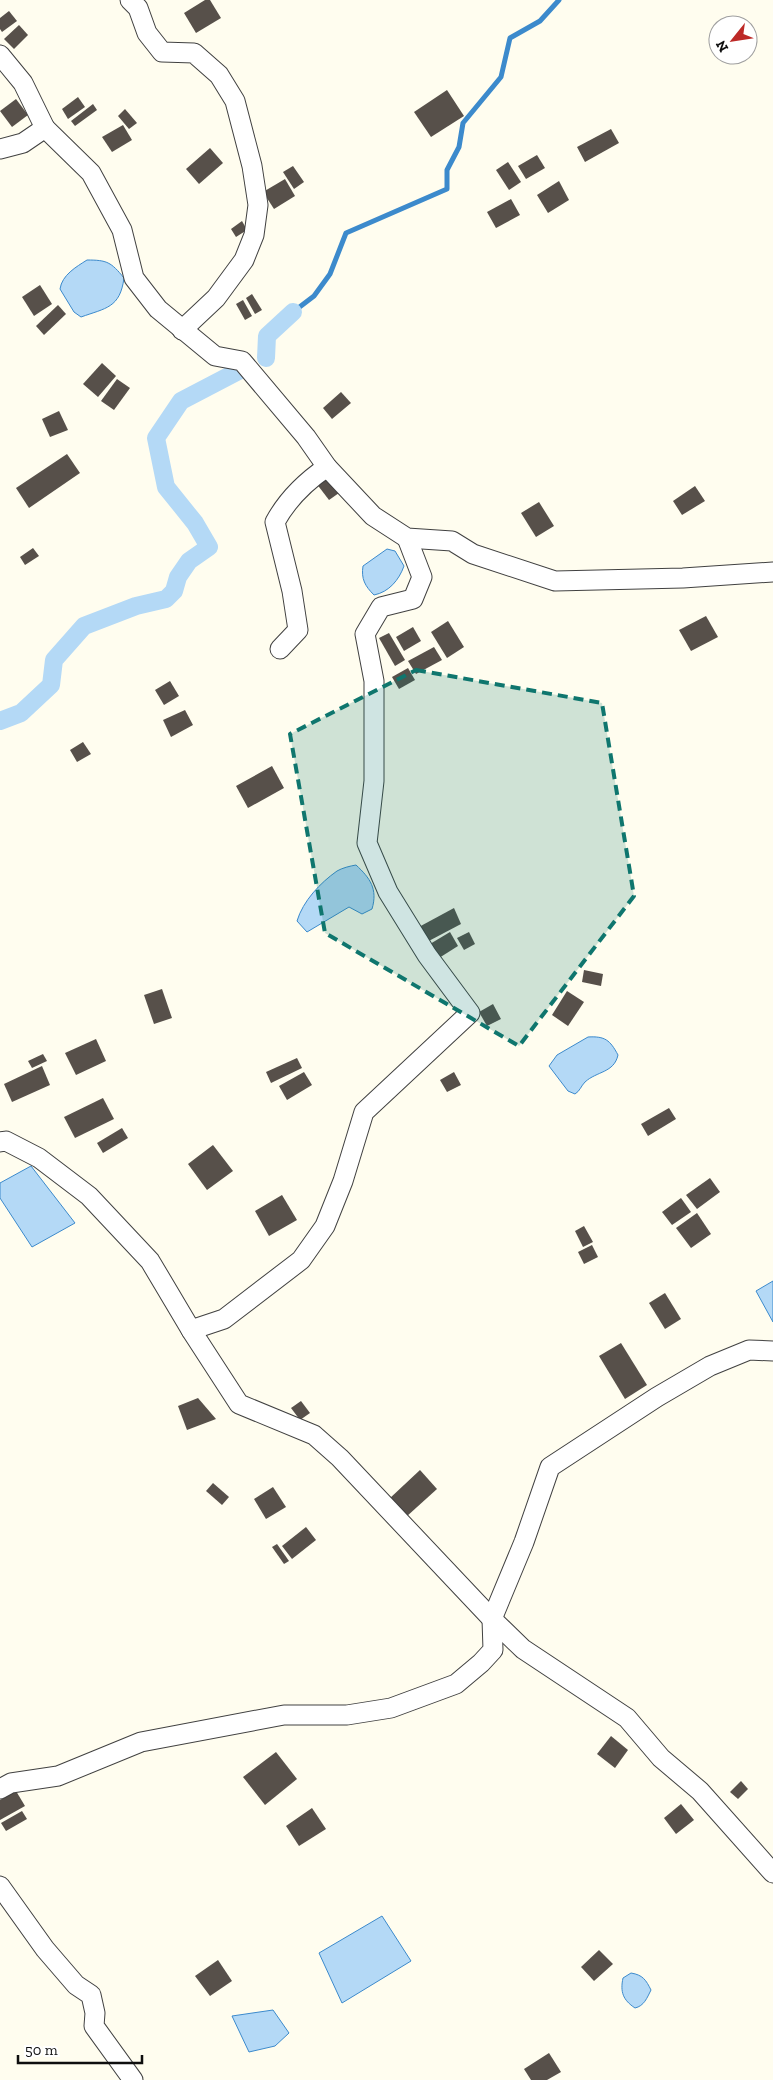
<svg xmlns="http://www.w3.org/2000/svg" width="773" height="2080" font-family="'Zilla Slab',serif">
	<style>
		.water { fill: #b4d9f6; stroke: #3c8acc }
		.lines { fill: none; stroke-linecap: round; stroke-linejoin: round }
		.stream { stroke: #3c8acc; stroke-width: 5 }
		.canal { stroke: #b4d9f6; stroke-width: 18 }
		.building { fill: #57504a }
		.street-casing { stroke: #414141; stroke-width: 21 }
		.street { stroke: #fff; stroke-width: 19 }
		.marked { fill: #0f766e; fill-opacity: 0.2; stroke: #0f766e; stroke-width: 4; stroke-dasharray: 10 6; stroke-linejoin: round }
	</style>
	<rect width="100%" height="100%" fill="#fffdef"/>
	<!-- water -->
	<g class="water">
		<path d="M87,260C107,260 111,262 124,278C120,308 106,308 81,317L74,312L60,289C62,275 76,267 87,260Z"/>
		<path d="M387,549L395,551L404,566C399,580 389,592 374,595C365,586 361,579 363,566Z"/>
		<path d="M356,865C370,878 378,889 372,909L362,914L349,907L307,932L297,921C303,901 320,883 337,871C342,868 350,866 356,865Z"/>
		<path d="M588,1037C605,1036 610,1040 618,1055C614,1073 597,1071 585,1082C581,1086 580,1091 575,1094L568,1091L549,1066L557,1055Z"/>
		<path d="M31,1166L75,1223L32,1247L0,1198V1183Z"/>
		<path d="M773,1281V1322L756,1291Z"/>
		<path d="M382,1916L411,1961L342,2003L319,1953Z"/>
		<path d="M631,1973C643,1975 646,1980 651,1990C647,1998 644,2006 635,2008C623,2000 620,1992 623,1978Z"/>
		<path d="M273,2010L289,2033L275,2046L249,2052L232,2016Z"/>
	</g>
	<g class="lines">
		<!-- stream -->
		<path class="stream" d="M293,312L314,296L330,274L346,233L447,189V170L459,147L463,123L501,77L510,38L540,21L559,0"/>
		<!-- canal -->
		<g class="canal">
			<path d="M266,358L267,336L293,312"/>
			<path d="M0,721L21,713L51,685L54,660L84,626L136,606L166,599L174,591L178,577L189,561L209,547L195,523L166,487L156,438L181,401L248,366"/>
		</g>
	</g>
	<!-- building -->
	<g class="building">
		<path d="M205,0H210L221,18L196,33L184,13Z"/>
		<path d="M9,11L17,21L2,32L0,29V18Z"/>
		<path d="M19,25L28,35L14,49L4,39Z"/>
		<path d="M447,90L464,116L431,137L414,112Z"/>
		<path d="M78,97L85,107L68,119L62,109Z"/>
		<path d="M16,99L28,115L12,127L0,111Z"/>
		<path d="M93,104L97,110L75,126L71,121Z"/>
		<path d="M125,109L137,123L129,129L118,116Z"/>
		<path d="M123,125L132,140L112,152L102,137Z"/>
		<path d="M611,129L619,143L585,162L577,147Z"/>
		<path d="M210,148L223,163L199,184L186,169Z"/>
		<path d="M537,155L545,168L526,179L518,166Z"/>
		<path d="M508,162L521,182L509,190L496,170Z"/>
		<path d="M293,166L304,182L294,189L283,172Z"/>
		<path d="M285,179L295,196L274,209L263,192Z"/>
		<path d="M559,181L569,200L548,213L537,195Z"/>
		<path d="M511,199L520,215L496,228L487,212Z"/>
		<path d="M242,221L247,230L236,237L231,229Z"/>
		<path d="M40,285L52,304L34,316L22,297Z"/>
		<path d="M252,294L262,310L255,314L246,298Z"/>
		<path d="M243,300L252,316L245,320L236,304Z"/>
		<path d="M58,305L66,314L44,335L36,326Z"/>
		<path d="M102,363L116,376L98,397L83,384Z"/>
		<path d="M117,379L130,388L114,410L101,401Z"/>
		<path d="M341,392L351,403L332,419L323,408Z"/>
		<path d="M59,411L68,430L50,437L42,419Z"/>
		<path d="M67,454L80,473L29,508L16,488Z"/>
		<path d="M326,475L339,493L329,500L316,483Z"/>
		<path d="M695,486L705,501L682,515L673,501Z"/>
		<path d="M539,502L554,526L536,537L521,513Z"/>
		<path d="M33,548L39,556L25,565L20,557Z"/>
		<path d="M706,616L718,637L691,651L679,630Z"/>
		<path d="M448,621L464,647L447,658L431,632Z"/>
		<path d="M413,627L421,641L404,651L396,637Z"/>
		<path d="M389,633L405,660L395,666L379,638Z"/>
		<path d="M434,647L442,660L416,674L408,661Z"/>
		<path d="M408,668L415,680L399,689L392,677Z"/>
		<path d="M170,681L179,696L164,705L155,690Z"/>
		<path d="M185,710L193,725L171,737L163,720Z"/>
		<path d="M83,742L91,754L77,762L70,750Z"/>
		<path d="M272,766L284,788L248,808L236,786Z"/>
		<path d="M454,908L461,924L425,943L417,928Z"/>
		<path d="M450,932L458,946L439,958L430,944Z"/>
		<path d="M469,932L475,944L464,950L457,938Z"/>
		<path d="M584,970L603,974L601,986L582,982Z"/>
		<path d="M162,989L172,1018L154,1024L144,995Z"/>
		<path d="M567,991L584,1002L568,1026L552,1015Z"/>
		<path d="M493,1004L501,1019L487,1026L479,1012Z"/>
		<path d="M96,1039L106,1061L76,1075L65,1053Z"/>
		<path d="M43,1054L47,1061L32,1068L28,1061Z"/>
		<path d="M297,1058L302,1068L271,1083L266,1072Z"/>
		<path d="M42,1066L50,1085L12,1102L4,1084Z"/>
		<path d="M304,1072L312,1085L287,1100L279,1086Z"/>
		<path d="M454,1072L461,1085L447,1092L440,1080Z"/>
		<path d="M103,1098L114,1119L75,1138L64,1117Z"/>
		<path d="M669,1108L676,1119L648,1136L641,1124Z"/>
		<path d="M122,1128L128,1138L103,1153L97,1143Z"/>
		<path d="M213,1145L233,1171L207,1190L188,1164Z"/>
		<path d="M710,1178L720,1192L697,1209L686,1195Z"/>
		<path d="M282,1195L297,1220L269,1236L255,1211Z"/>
		<path d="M681,1198L691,1212L672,1225L662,1212Z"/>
		<path d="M697,1213L711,1234L691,1248L676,1228Z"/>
		<path d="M584,1226L593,1242L583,1247L575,1231Z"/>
		<path d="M592,1245L598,1257L584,1264L578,1252Z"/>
		<path d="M665,1293L681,1319L665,1329L649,1303Z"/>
		<path d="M621,1343L647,1385L625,1399L599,1356Z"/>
		<path d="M198,1398L216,1419L187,1430L178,1406Z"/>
		<path d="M301,1401L310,1413L300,1420L291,1408Z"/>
		<path d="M420,1470L437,1489L406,1517L389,1499Z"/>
		<path d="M213,1483L229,1497L222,1505L206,1491Z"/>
		<path d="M273,1487L286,1507L266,1519L254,1499Z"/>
		<path d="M306,1527L316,1540L292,1559L282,1546Z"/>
		<path d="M277,1544L289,1561L284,1564L272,1547Z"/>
		<path d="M611,1736L628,1750L615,1768L597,1754Z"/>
		<path d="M276,1752L297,1779L265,1805L243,1777Z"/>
		<path d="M741,1781L748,1789L738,1799L730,1792Z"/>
		<path d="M16,1791L25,1806L0,1820V1800Z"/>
		<path d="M681,1804L694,1820L676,1834L664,1818Z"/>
		<path d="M312,1808L326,1829L299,1846L286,1826Z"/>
		<path d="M22,1811L27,1819L6,1831L1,1823Z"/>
		<path d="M599,1950L613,1964L594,1981L581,1967Z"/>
		<path d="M218,1960L232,1981L210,1996L195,1976Z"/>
		<path d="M549,2053L561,2072L547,2080H531L524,2069Z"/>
	</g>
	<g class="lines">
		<!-- street casing -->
		<g class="street-casing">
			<g id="street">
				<path d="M130,0L138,8L147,33L162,52L194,53L219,75L235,101L252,166L258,205L254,235L244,260L216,298L182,330"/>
				<path d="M0,55L23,83L45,128"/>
				<path d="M0,149L23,143L45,128L91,173L122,230L134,278L158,309L215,356L242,361L306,437L327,467L373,516L407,538L452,541L473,554L555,581L683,578L773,572"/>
				<path d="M280,649L298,630L292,591L275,522C287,500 305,482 327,467"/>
				<path d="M0,1142L6,1141L39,1158L89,1196L150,1261L191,1330L239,1404L314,1435L340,1458L492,1619L523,1649L627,1718L661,1758L700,1791L773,1873"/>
				<path d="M191,1330L224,1319L301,1260L325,1226L343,1181L364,1112L470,1013L427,955L388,892L367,843L374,781V681L365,634L381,607L413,599L422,577L407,538"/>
				<path d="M0,1789L11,1783L58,1776L141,1742L284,1715H347L391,1708L456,1684L481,1663L493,1650L492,1619L524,1542L550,1467L657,1397L710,1366L749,1350L773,1351"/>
				<path d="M0,1886L45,1949L76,1985L91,1995L95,2013L94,2026L133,2080"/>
			</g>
		</g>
		<!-- street -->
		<use href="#street" class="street"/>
	</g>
	<!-- marked area -->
	<path class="marked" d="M416,670L602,703L634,896L519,1046L325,933L290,734Z"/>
	<!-- north arrow -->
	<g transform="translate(733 40) rotate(240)"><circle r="24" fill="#ffffff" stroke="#9f9f9f"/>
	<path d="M0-4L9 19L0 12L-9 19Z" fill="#bd2927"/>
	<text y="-8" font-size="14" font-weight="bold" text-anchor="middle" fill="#0e0e0e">N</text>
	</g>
	<!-- scale -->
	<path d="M18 2055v8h124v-8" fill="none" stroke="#0e0e0e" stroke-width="2.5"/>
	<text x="25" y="2055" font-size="15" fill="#0e0e0e" stroke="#ffffff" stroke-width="4" paint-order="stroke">50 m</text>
</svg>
